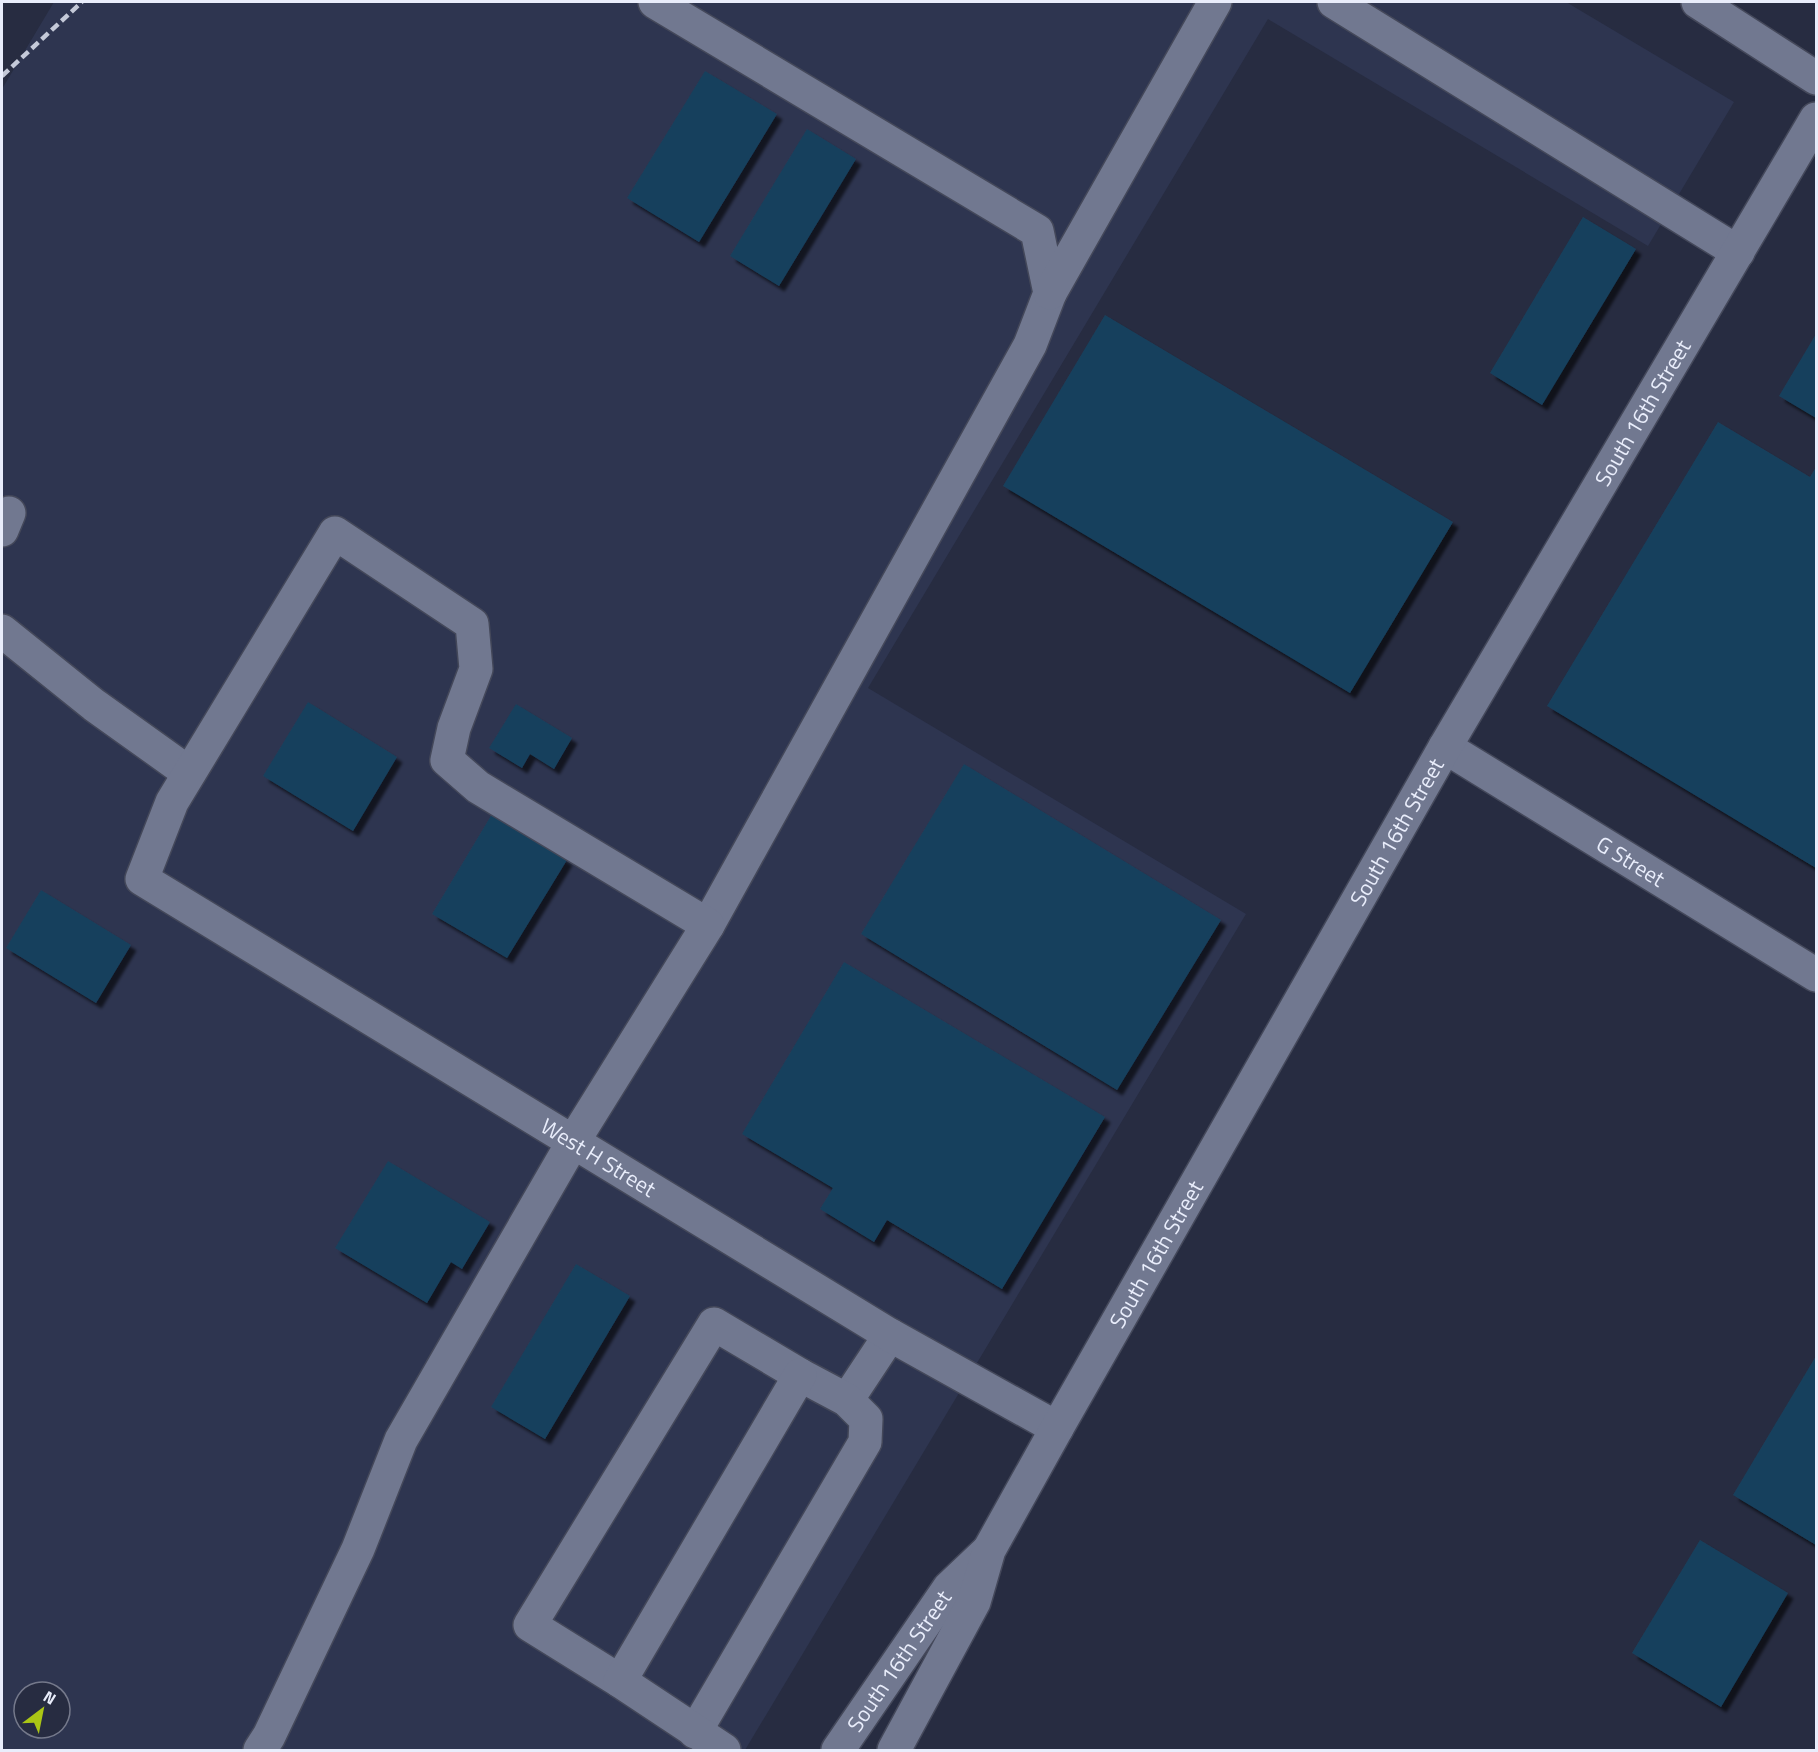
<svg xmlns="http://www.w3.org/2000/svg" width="1818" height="1752" font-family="'Titillium Web',sans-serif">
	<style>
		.built { fill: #2e3550; fill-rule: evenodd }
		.building { fill: #18405d; filter: url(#shadow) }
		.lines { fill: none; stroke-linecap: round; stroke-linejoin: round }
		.minor-casing { stroke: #44485a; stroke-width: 36 }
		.minor { stroke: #717890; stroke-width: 33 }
		.rail { stroke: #c4c9d8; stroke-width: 4.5; stroke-dasharray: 9 4.5; stroke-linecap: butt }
		.labels { text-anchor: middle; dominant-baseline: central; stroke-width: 4.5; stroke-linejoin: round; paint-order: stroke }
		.street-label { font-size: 22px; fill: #e9edfb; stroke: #272c41 }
	</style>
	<defs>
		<filter id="shadow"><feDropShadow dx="5.5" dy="5.5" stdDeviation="1.5" flood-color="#0009"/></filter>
	</defs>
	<rect width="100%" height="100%" fill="#272c41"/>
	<!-- built -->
	<path class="built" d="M54,2H1566L1734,102L1648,246L1268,19L868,688L1246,914L745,1750H2V89ZM24,1692H60V1728H24Z"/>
	<!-- building -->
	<g class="building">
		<path d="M705,71L777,114L699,242L627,198Z"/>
		<path d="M807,129L856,159L779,286L730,256Z"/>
		<path d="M1583,217L1636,249L1542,405L1490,373Z"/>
		<path d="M1105,315L1453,522L1350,693L1003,486Z"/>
		<path d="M1816,334V418L1779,396Z"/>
		<path d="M1718,422L1810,477L1816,467V868L1547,706Z"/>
		<path d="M308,702L397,757L353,831L263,776Z"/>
		<path d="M516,704L572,738L554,769L530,754L522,768L489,748Z"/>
		<path d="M964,764L1221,920L1117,1090L861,934Z"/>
		<path d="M492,814L567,860L507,958L432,914Z"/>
		<path d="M41,890L131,945L96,1003L6,948Z"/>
		<path d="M844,962L1105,1117L1002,1289L887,1220L874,1242L820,1209L833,1188L742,1134Z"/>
		<path d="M388,1161L490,1222L462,1269L451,1262L427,1303L335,1248Z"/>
		<path d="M576,1264L630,1296L545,1439L491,1407Z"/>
		<path d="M1816,1356V1545L1733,1495Z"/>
		<path d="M1700,1540L1788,1593L1721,1707L1632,1653Z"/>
	</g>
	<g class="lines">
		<!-- minor casing -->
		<g class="minor-casing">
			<g id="minor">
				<path d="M655,2L1037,231L1050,293L1030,345L708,925"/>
				<path d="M1334,2L1738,252"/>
				<path d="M1698,2L1816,78"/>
				<path d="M1050,293L1215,2"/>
				<path d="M2,530L9,513"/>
				<path d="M2,631L94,705L189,773"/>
				<path id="s1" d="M1445,747L1816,975"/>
				<path d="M847,1400L890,1335"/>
				<path d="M620,1681L530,1625L714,1324L800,1375L847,1400L866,1419L865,1442L695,1732"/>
				<path id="s2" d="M260,1750L269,1736L358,1549L401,1440L573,1142L708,925L478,787L447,760L454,728L476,669L472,624L335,533L172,802L142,879L890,1335L1057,1428"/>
				<path d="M724,1750L620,1681L800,1375"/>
				<path id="s3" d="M838,1750L949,1588L988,1551"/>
				<path id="s4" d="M894,1750L974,1602L989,1550L1057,1428L1445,747L1816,119"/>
			</g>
		</g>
		<!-- minor -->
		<use href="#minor" class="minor"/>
		<!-- rail -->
		<path class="rail" d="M2,76L82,2"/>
	</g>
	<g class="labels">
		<!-- street labels -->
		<g class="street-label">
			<text stroke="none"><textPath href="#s4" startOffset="1534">South 16th Street</textPath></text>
			<text stroke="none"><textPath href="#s4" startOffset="1048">South 16th Street</textPath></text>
			<text stroke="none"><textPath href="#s1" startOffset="218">G Street</textPath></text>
			<text stroke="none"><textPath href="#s2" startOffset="2487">West H Street</textPath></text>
			<text stroke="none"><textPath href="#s4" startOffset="562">South 16th Street</textPath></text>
			<text stroke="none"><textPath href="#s3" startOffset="108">South 16th Street</textPath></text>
		</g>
	</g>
	<!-- border -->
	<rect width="1818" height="1752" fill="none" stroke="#e9edfb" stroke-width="6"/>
	<!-- north arrow -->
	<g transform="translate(42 1710) rotate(32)"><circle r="28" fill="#272c41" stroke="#75798b" stroke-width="1.5"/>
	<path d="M0-4.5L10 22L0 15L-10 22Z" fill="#abc615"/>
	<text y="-9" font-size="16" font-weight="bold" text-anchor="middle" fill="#e9edfb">N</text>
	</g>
</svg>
